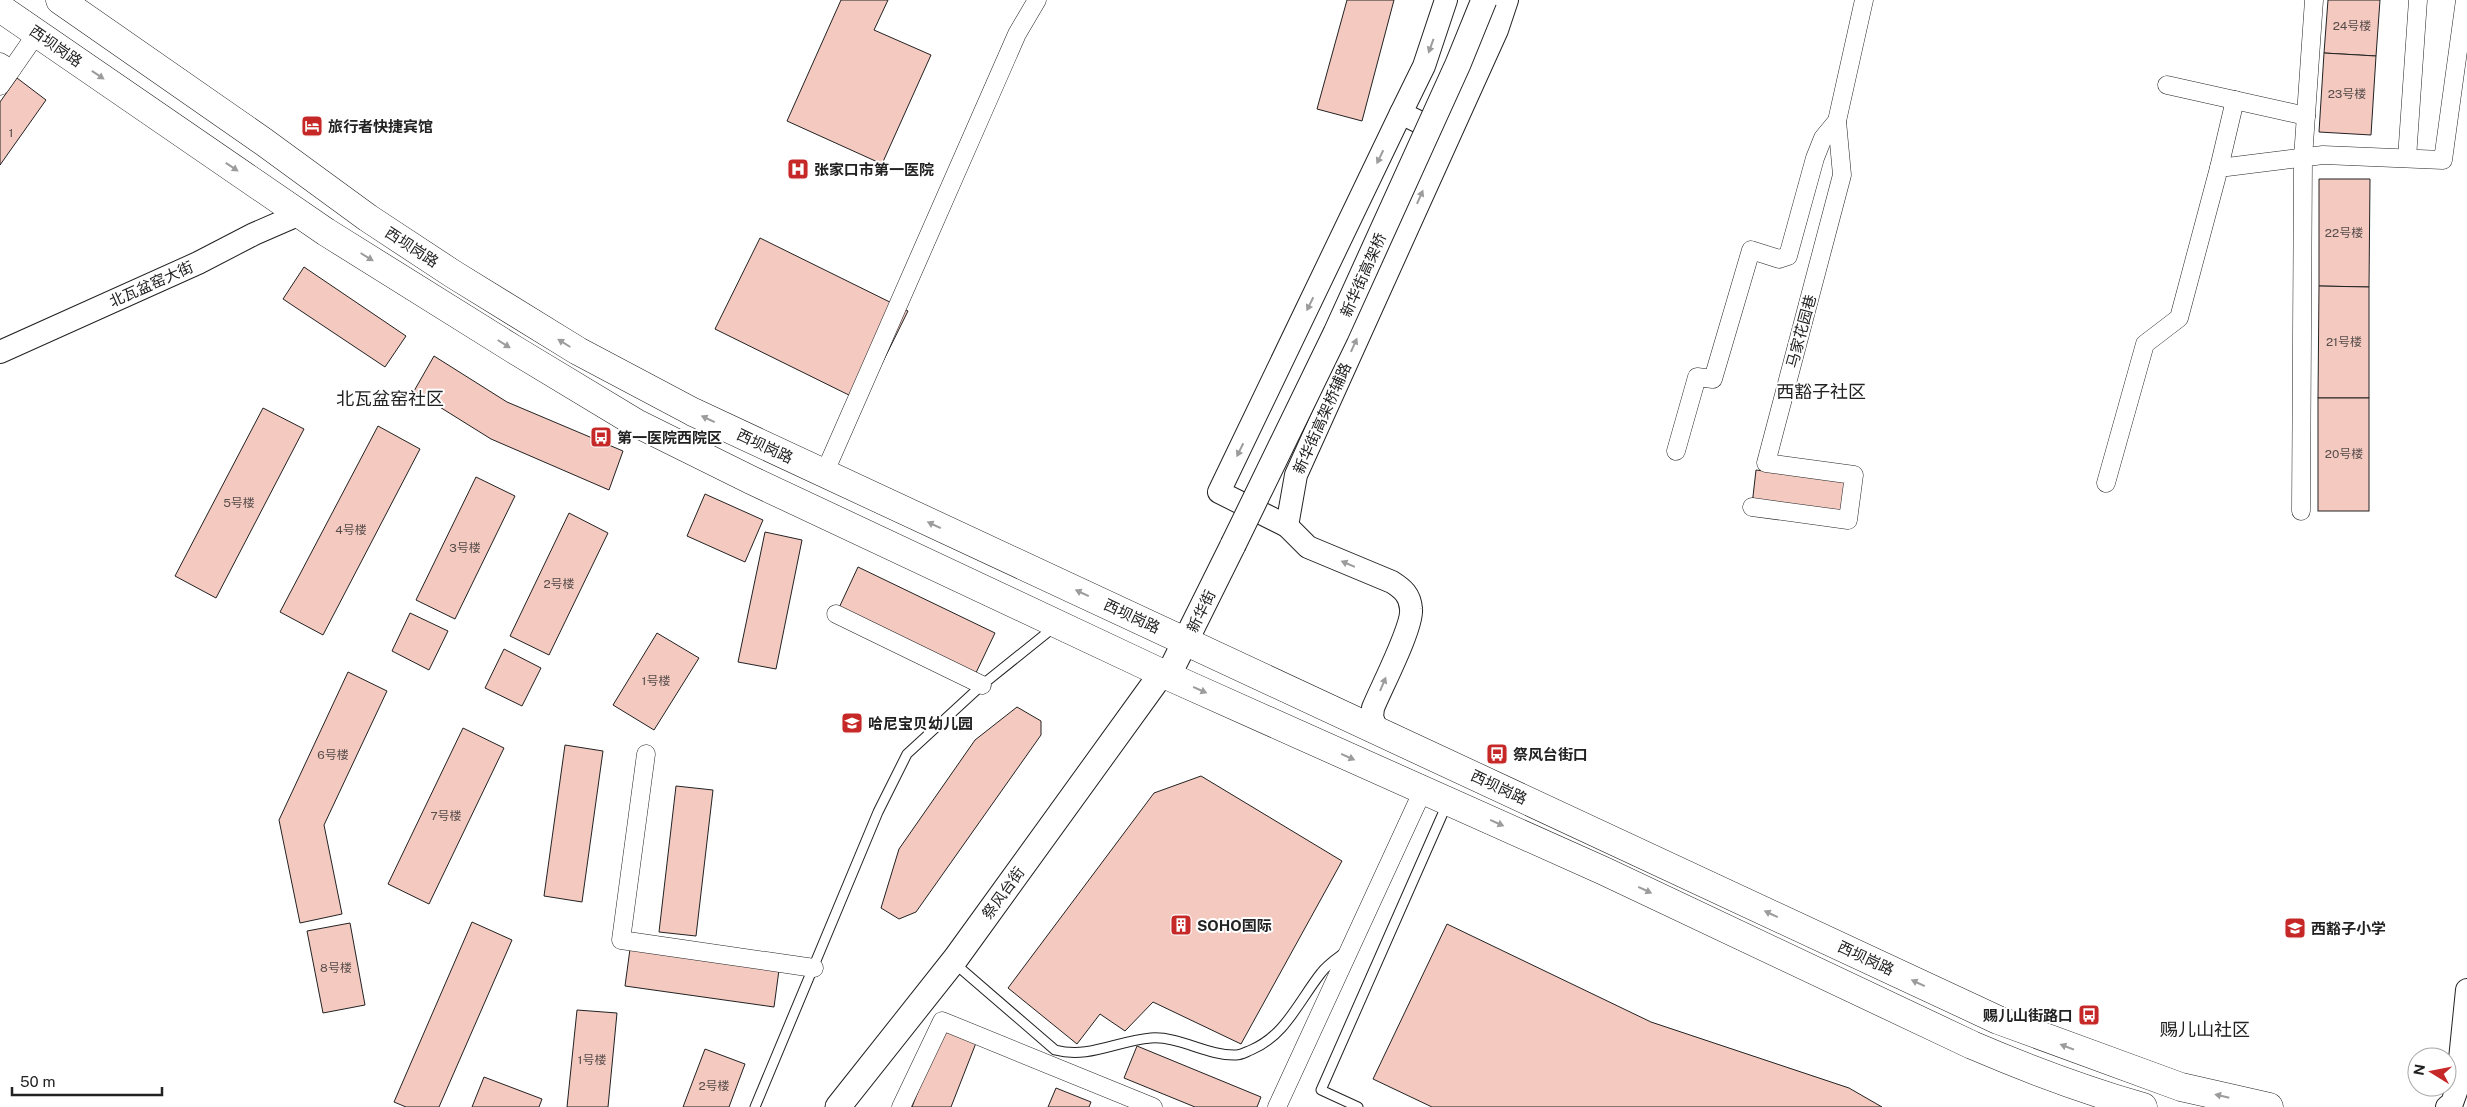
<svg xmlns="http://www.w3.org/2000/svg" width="2467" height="1107" font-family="'Public Sans','Noto Sans SC',sans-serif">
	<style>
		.building { fill: #f3c9c0; stroke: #222 }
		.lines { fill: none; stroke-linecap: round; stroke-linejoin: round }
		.service-casing { stroke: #222; stroke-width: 11 }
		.minor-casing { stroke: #222; stroke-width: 19 }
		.tertiary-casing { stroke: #222; stroke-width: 24 }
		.secondary-casing { stroke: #222; stroke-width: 27 }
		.primary-casing { stroke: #222; stroke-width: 29 }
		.service { stroke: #fff; stroke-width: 9 }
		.minor { stroke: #fff; stroke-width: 18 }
		.tertiary { stroke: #fff; stroke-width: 22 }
		.secondary { stroke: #fff; stroke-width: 25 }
		.primary { stroke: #fff; stroke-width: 28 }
		.secondary-bridge-casing { stroke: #222; stroke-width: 27; stroke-linecap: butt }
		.secondary-bridge { stroke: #fff; stroke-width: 25 }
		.oneway { fill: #9c9c9c }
		.labels { text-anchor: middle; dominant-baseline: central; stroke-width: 4; stroke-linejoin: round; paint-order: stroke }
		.number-label { font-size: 12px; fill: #564c4a }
		.street-label { font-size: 15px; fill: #222; stroke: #fff }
		.poi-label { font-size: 15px; font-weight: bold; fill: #222; stroke: #fff; text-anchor: start }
		.quarter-label { font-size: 18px; fill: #222; stroke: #fff }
	</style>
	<rect width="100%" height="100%" fill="#fff"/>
	<!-- building -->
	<g class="building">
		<path d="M841,0H888L874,30L931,55L882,164L787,121Z"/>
		<path d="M1347,0H1394L1362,121L1317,109Z"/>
		<path d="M2328,0H2380L2376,56L2324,53Z"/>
		<path d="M2324,53L2376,56L2371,135L2319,132Z"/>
		<path d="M17,78L46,100L0,165V102Z"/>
		<path d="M2319,179H2370L2369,287L2319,286Z"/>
		<path d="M760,238L908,311L863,402L715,329Z"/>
		<path d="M304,267L406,336L385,367L283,299Z"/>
		<path d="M2319,286L2369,287V398H2318Z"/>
		<path d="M434,356L507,402L623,451L609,490L491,439L414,391Z"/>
		<rect x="2318" y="398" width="51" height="113"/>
		<path d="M263,408L304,429L216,598L175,576Z"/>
		<path d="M378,426L420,449L323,635L280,612Z"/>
		<path d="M1756,470L1849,482L1844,518L1752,505Z"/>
		<path d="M476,477L515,496L455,619L416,600Z"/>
		<path d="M705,494L763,520L745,562L687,536Z"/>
		<path d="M569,513L608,533L549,655L510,636Z"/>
		<path d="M765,532L802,540L776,669L738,662Z"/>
		<path d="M858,567L995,633L974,677L837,612Z"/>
		<path d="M410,613L448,631L429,670L392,651Z"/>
		<path d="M657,633L699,658L654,730L613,705Z"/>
		<path d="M504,649L541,668L522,706L485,688Z"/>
		<path d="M348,672L387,691L324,825L342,914L300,923L279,820Z"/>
		<path d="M1017,707L1041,721V735L916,912L899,919L881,908L899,849L975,740Z"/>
		<path d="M463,728L504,748L429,904L388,884Z"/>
		<path d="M565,745L603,751L582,902L544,896Z"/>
		<path d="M1201,776L1342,861L1241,1044L1153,1002L1125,1031L1100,1014L1077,1044L1008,988L1154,793Z"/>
		<path d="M676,786L713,790L696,936L659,932Z"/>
		<path d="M472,922L512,940L439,1107H406L394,1102Z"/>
		<path d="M350,923L365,1005L323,1013L307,931Z"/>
		<path d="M1447,924L1651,1022L1849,1088L1882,1107H1432L1373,1079Z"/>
		<path d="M630,949L779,970L774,1007L625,986Z"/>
		<path d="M577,1010L617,1013L608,1107H567Z"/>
		<path d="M942,1030L976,1043L951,1107H912Z"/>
		<path d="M1137,1046L1261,1097L1257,1107H1195L1124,1078Z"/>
		<path d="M705,1049L745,1064L729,1107H683Z"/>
		<path d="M484,1077L542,1099L539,1107H472Z"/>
		<path d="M1056,1088L1091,1102L1089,1107H1048Z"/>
	</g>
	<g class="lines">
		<!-- service casing -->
		<g class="service-casing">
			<g id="service">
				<path d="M953,962L1055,1050C1089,1059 1116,1041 1151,1038C1180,1036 1207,1056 1236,1055C1241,1055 1246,1052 1251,1050C1285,1036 1299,1001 1321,973C1327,965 1336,959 1344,953"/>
				<path d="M755,1107L878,812L907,754L982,685L1053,628"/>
				<path d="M1358,1107L1321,1090L1447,804"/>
			</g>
		</g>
		<!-- minor casing -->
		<g class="minor-casing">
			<g id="minor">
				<path d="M0,62L12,69L0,86"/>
				<path d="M12,69L37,33"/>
				<path d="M2167,85L2306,116"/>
				<path d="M2407,158L2418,0"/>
				<path d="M2219,168L2235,100"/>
				<path d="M1676,451L1697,377L1713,379L1751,250L1779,259L1788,256L1815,158L1823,138L1837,121"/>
				<path d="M824,474L1017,34L1037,0"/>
				<path d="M2106,483L2145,344L2179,318L2219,168L2323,155L2443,160L2465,0"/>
				<path d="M1752,507L1848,520L1854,475L1766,463L1842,175L1837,121L1864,0"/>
				<path d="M2301,511L2303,158L2314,0"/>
				<path d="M836,614L982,685"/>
				<path d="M646,754L621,940L814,968"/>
				<path d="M901,1107L942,1021L1153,1107"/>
				<path d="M1277,1107L1423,790"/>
			</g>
		</g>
		<!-- tertiary casing -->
		<g class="tertiary-casing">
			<g id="tertiary">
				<path d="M1445,135L1401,113L1424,66L1446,0"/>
				<path d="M0,352L198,263L254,234L300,214"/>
				<path d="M1287,526L1219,492L1401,113"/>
				<path d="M1377,730L1372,717L1373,708C1381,688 1413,627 1411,609C1410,595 1403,589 1392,582L1308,547L1287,526L1296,475L1497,30L1507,0"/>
				<path d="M2447,1107L2452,1103L2457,1089L2467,990"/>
			</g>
		</g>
		<!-- secondary casing -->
		<g class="secondary-casing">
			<g id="secondary">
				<path d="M1168,676L1233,545"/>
				<path d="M838,1107L956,958L1162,673"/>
			</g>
		</g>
		<!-- primary casing -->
		<g class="primary-casing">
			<g id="primary">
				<path d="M60,0L264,142L368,218L453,274L578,351L693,412L1998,1020L2181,1087L2269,1107"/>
				<path d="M0,8L326,232L515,350L636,423L751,480L1168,676L1604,871L1972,1045C2028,1069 2084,1090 2143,1107"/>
			</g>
		</g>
		<!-- service -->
		<use href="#service" class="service"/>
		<!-- minor -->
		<use href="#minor" class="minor"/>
		<!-- tertiary -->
		<use href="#tertiary" class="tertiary"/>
		<!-- secondary -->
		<use href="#secondary" class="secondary"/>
		<!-- primary -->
		<use href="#primary" class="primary"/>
		<!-- secondary-bridge casing -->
		<g class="secondary-bridge-casing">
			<path id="secondary-bridge" d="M1233,545L1336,333L1458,64L1484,0"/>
		</g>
		<!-- secondary-bridge -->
		<use href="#secondary-bridge" class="secondary-bridge"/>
	</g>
	<!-- one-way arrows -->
	<defs><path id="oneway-solid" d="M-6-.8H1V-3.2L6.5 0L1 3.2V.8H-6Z" transform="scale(1.25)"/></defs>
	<g class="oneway">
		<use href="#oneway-solid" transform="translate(1431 46) rotate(110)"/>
		<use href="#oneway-solid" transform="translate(98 75) rotate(34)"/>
		<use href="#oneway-solid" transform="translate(1380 157) rotate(116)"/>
		<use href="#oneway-solid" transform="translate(232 167) rotate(34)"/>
		<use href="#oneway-solid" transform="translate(1420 197) rotate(-66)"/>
		<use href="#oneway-solid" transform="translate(367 257) rotate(32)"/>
		<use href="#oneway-solid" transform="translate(1310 304) rotate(116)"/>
		<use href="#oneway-solid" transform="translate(564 343) rotate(-148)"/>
		<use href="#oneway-solid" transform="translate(504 344) rotate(32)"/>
		<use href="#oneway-solid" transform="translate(1354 345) rotate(-66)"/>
		<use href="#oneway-solid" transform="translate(708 419) rotate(-155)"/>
		<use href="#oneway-solid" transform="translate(1240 450) rotate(116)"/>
		<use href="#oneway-solid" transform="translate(934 525) rotate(-155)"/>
		<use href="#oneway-solid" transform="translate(1348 564) rotate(-157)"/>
		<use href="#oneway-solid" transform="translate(1082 593) rotate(-155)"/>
		<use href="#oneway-solid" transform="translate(1383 684) rotate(-67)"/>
		<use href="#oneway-solid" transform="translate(1200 690) rotate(24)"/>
		<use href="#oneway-solid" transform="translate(1348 757) rotate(24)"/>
		<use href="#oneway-solid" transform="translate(1497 823) rotate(24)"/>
		<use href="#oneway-solid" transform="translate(1645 890) rotate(25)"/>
		<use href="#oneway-solid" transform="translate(1771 914) rotate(-155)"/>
		<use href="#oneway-solid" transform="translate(1918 983) rotate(-155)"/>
		<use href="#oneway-solid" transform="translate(2067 1047) rotate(-159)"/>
		<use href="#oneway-solid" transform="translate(2222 1096) rotate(-167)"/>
	</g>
	<!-- icons -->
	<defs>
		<g id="hotel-square" transform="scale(1.125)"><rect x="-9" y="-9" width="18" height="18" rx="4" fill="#c62828" stroke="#fff"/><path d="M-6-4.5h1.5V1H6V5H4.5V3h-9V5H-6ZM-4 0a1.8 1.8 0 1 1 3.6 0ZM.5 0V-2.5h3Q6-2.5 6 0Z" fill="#fff"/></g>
		<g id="hospital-square" transform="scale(1.125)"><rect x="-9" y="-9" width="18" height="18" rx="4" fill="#c62828" stroke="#fff"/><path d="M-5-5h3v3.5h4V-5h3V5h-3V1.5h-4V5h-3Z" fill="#fff"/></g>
		<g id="bus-square" transform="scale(1.125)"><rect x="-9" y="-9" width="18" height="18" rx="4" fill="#c62828" stroke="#fff"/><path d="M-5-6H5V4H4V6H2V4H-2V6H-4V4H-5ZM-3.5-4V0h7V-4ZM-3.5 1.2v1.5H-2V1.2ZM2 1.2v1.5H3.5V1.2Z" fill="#fff"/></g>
		<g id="school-square" transform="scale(1.125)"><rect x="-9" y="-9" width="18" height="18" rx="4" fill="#c62828" stroke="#fff"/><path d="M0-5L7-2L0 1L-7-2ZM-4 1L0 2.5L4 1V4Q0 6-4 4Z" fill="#fff"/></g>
		<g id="building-square" transform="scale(1.125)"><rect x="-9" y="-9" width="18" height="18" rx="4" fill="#c62828" stroke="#fff"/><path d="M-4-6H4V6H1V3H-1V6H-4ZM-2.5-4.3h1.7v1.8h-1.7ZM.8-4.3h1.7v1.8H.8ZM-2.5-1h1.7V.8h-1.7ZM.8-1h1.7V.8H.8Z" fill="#fff"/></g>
	</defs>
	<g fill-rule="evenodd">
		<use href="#hotel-square" x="312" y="126"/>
		<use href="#hospital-square" x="798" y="169"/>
		<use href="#bus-square" x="601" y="437"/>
		<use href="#school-square" x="852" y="723"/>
		<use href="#bus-square" x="1497" y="754"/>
		<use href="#building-square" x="1181" y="925"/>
		<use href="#school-square" x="2295" y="928"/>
		<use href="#bus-square" x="2089" y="1015"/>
	</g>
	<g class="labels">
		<!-- number labels -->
		<g class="number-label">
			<text x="2352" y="26">24号楼</text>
			<text x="2347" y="94">23号楼</text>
			<text x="11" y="133">1</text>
			<text x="2344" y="233">22号楼</text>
			<text x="2344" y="342">21号楼</text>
			<text x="2344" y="454">20号楼</text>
			<text x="239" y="503">5号楼</text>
			<text x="351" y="530">4号楼</text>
			<text x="465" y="548">3号楼</text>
			<text x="559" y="584">2号楼</text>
			<text x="656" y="681">1号楼</text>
			<text x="333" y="755">6号楼</text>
			<text x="446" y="816">7号楼</text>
			<text x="336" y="968">8号楼</text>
			<text x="592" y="1060">1号楼</text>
			<text x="714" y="1086">2号楼</text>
		</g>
		<!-- street labels -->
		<g class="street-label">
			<text transform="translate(56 46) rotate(35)">西坝岗路</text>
			<text transform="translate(412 247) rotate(33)">西坝岗路</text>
			<text transform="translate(1363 275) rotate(-66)">新华街高架桥</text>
			<text transform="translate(151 284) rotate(-24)">北瓦盆窑大街</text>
			<text transform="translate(1801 331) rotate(-75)">马家花园巷</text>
			<text transform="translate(1322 418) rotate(-66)">新华街高架桥辅路</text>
			<text transform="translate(765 446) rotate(25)">西坝岗路</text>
			<text transform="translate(1201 611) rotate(-64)">新华街</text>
			<text transform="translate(1132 616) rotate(25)">西坝岗路</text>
			<text transform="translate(1499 787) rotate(25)">西坝岗路</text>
			<text transform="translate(1003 893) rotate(-54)">祭风台街</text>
			<text transform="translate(1866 958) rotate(25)">西坝岗路</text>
		</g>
		<!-- poi labels -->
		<g class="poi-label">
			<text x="328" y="126">旅行者快捷宾馆</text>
			<text x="814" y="169">张家口市第一医院</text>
			<text x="617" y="437">第一医院西院区</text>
			<text x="868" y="723">哈尼宝贝幼儿园</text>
			<text x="1513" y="754">祭风台街口</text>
			<text x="1197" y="925">SOHO国际</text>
			<text x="2311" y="928">西豁子小学</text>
			<text x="2073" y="1015" text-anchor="end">赐儿山街路口</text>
		</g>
		<!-- quarter labels -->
		<g class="quarter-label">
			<text x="1821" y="391">西豁子社区</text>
			<text x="390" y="398">北瓦盆窑社区</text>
			<text x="2205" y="1029">赐儿山社区</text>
		</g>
	</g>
	<!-- north arrow -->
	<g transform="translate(2432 1072) rotate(280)"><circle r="24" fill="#ffffff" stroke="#a7a7a7"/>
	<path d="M0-4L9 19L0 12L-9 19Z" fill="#c62828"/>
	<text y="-8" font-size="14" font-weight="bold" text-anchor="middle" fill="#222222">N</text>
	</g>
	<!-- scale -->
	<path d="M12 1087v8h150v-8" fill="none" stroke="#222222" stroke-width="2.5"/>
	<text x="20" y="1087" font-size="15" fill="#222222" stroke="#ffffff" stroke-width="4" paint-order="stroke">50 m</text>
</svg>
